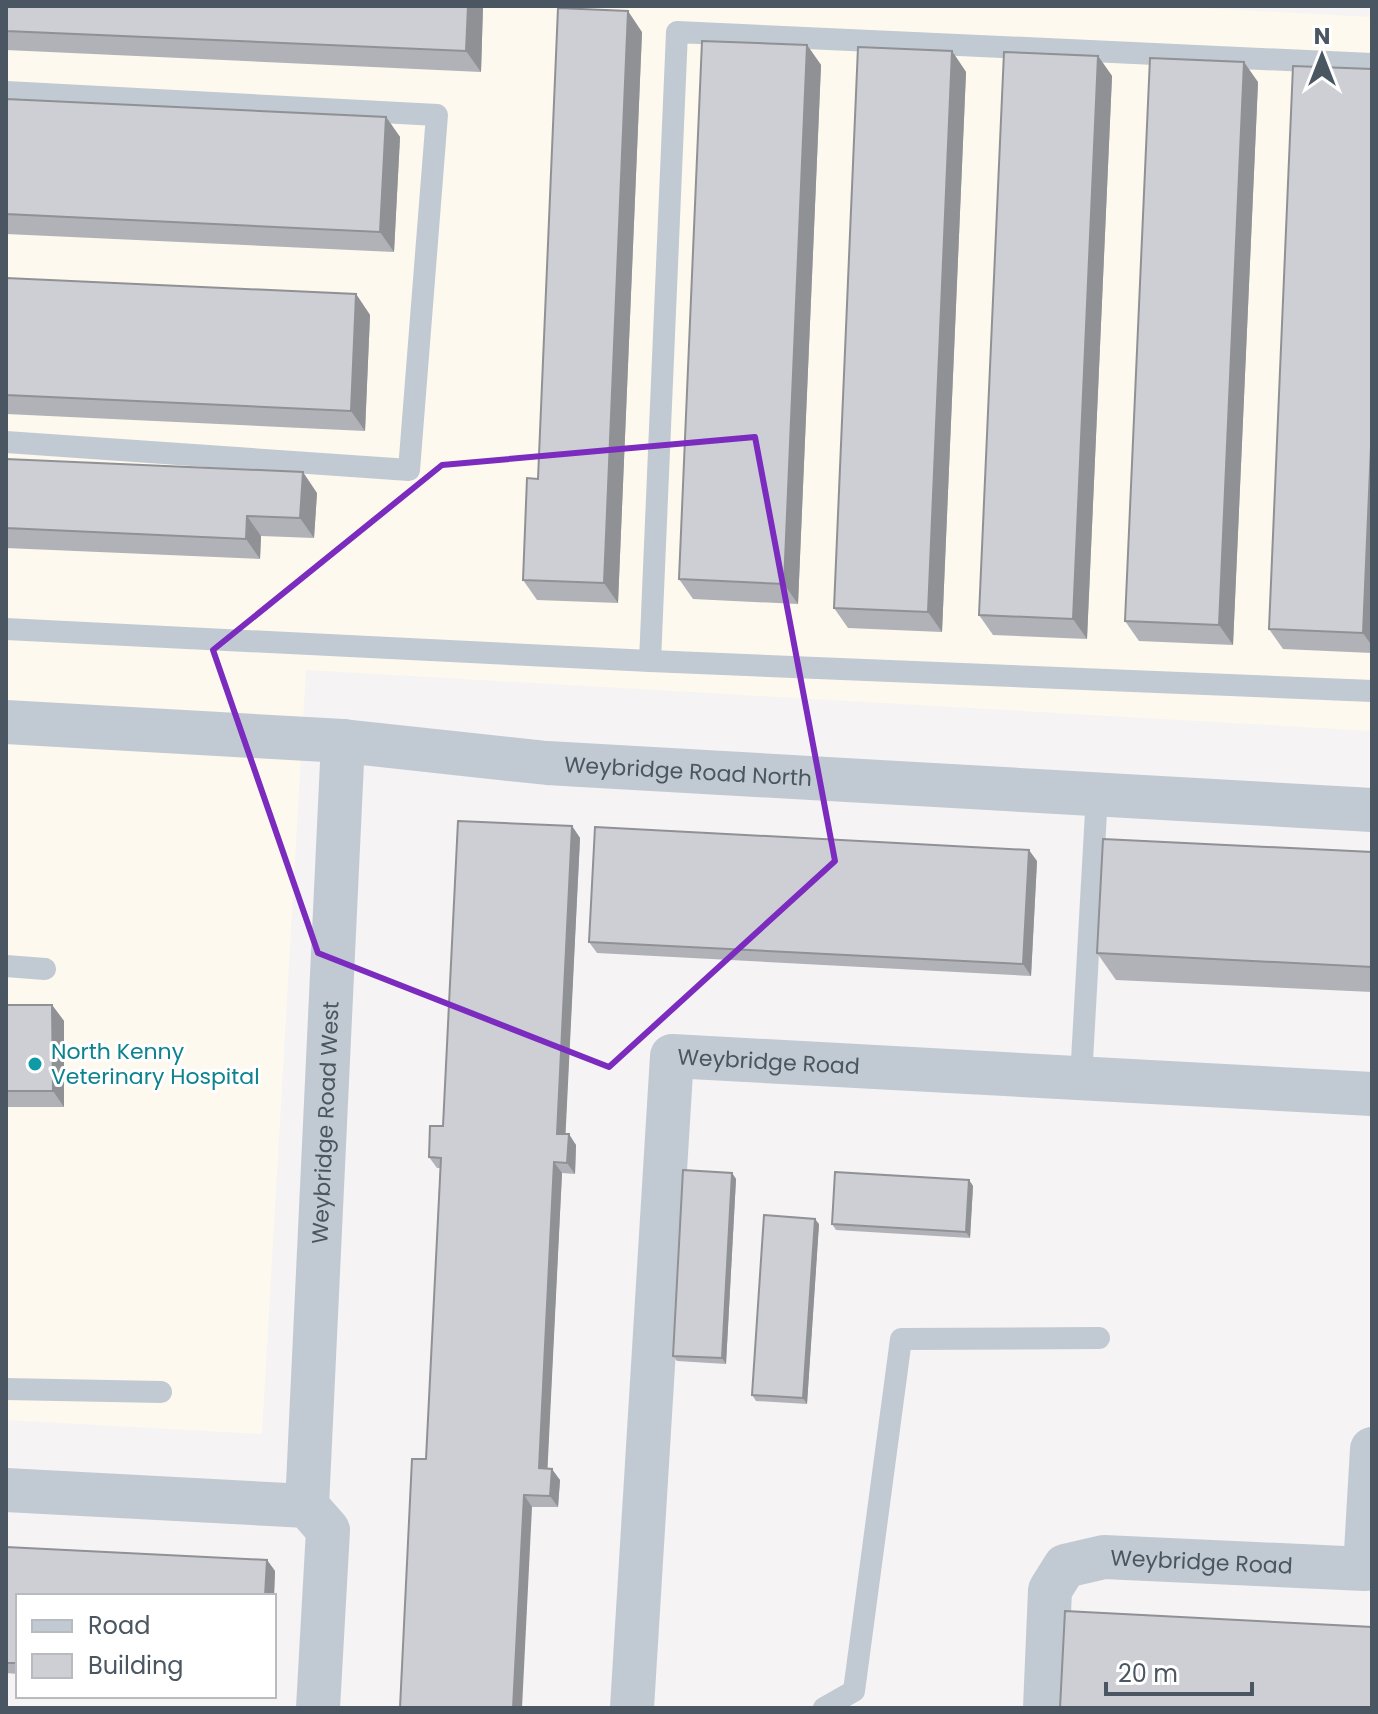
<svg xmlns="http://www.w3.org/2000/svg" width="1378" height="1714" font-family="Poppins,sans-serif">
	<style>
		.commercial { fill: #fdf9ef }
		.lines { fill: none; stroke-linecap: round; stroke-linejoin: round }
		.lane { stroke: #c1cad2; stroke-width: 22 }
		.street { stroke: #c1cad2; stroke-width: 44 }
		.wall { fill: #b0b2b7 }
		.shaded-wall { fill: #909195 }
		.building { fill: #cdcfd5; stroke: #909195; stroke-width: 2 }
		.marked { fill: none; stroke: #7b2cbf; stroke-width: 6; stroke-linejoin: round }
		.culture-dot { fill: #0f9aa8; stroke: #fff; stroke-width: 3 }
		.labels { text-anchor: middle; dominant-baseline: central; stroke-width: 6; stroke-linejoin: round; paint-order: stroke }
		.street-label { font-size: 22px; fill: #4a5661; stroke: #fff }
		.culture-label { font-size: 22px; fill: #0d838f; stroke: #fff; text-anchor: start }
	</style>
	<rect width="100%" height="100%" fill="#f5f3f3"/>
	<!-- commercial -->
	<path class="commercial" d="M6,6H1167L1372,17V731L306,670L262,1434L6,1420Z"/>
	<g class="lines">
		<!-- lane -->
		<g class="lane">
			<path d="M6,92L437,115L409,470L6,442"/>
			<path d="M6,629L650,661L677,32L1372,64"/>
			<path d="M650,661L1372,691"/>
			<path d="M6,966L45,969"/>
			<path d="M1081,1078L1097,794"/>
			<path d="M6,1389L161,1392"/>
			<path d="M824,1708L854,1691L901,1339L1099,1338"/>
		</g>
		<!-- street -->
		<g class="street">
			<path id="s1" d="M6,722L343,741L547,763L1372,810"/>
			<path d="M6,1490L307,1506"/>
			<path id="s2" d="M318,1708L328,1530L307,1506L343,741"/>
			<path id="s3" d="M632,1708L672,1056L1372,1094"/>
			<path id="s4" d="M1045,1708L1050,1590L1065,1566L1104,1557L1365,1569L1372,1449"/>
		</g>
	</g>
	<!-- wall -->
	<g class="wall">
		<path d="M6,6H483L481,72L6,50Z"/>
		<path d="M642,32L618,603L537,600L523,580L538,479Z"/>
		<path d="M807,45L821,65L798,604L693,599L679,579Z"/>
		<path d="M952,51L966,72L942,632L848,628L834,608Z"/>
		<path d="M1098,56L1112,76L1087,639L993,635L979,615Z"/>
		<path d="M1372,69V653L1283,649L1269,629Z"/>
		<path d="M1258,82L1233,645L1139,641L1125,621Z"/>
		<path d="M6,99L386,117L400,137L394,252L6,234Z"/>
		<path d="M6,278L356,294L370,315L365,431L6,414Z"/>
		<path d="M6,459L317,493L314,538L261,536L260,559L6,548Z"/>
		<path d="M572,826L580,838L565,1134L576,1145L575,1174L562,1173L547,1468L560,1480L558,1507H532L426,1459L440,1168H437L429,1157Z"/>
		<path d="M1372,852V992L1116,980L1097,953Z"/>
		<path d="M1037,861L1031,976L597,953L589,942Z"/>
		<path d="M6,1005H52L64,1021V1107H6Z"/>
		<path d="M732,1173L736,1179L726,1364L677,1361L673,1356Z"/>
		<path d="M969,1180L973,1186L970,1238L836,1230L832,1224Z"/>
		<path d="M819,1224L807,1404L756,1401L752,1395Z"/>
		<path d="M6,1547L267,1560L275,1571L274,1596H18V1674L6,1673Z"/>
	</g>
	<!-- shaded-wall -->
	<g class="shaded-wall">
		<path d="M468,6H483L481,72L466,51Z"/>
		<path d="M628,11L642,32L618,603L604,583Z"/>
		<path d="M807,45L821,65L798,604L784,584Z"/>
		<path d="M952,51L966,72L942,632L928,612Z"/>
		<path d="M1098,56L1112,76L1087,639L1073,619Z"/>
		<path d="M1244,62L1258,82L1233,645L1219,625Z"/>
		<path d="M386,117L400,137L394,252L380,232Z"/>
		<path d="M356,294L370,315L365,431L351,411Z"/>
		<path d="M1372,423V646L1363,633Z"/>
		<path d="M303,472L317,493L314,538L300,518Z"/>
		<path d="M247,516L261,536L260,559L246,539Z"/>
		<path d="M572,826L580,838L565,1145L557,1134Z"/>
		<path d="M1029,850L1037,861L1031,976L1023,964Z"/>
		<path d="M52,1005L64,1021V1107L53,1091Z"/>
		<path d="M569,1134L576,1145L575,1174L567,1163Z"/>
		<path d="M554,1162L562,1173L547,1479L539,1468Z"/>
		<path d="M732,1173L736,1179L726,1364L722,1358Z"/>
		<path d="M969,1180L973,1186L970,1238L966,1232Z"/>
		<path d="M815,1219L819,1224L807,1404L803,1398Z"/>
		<path d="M552,1469L560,1480L558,1507L550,1496Z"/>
		<path d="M524,1495L532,1507L522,1708H513Z"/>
		<path d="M267,1560L275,1571L274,1596H265Z"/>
	</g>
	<!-- building -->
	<g class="building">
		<path d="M6,6H468L466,51L6,31Z"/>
		<path d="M558,8L628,11L604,583L523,580L527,478L538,479Z"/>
		<path d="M702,41L807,45L784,584L679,579Z"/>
		<path d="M858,47L952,51L928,612L834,608Z"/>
		<path d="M1004,52L1098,56L1073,619L979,615Z"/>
		<path d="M1150,58L1244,62L1219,625L1125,621Z"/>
		<path d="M1293,66L1372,69V423L1363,633L1269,629Z"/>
		<path d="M6,99L386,117L380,232L6,214Z"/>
		<path d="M6,278L356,294L351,411L6,395Z"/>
		<path d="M6,459L303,472L300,518L247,516L246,539L6,528Z"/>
		<path d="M458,821L572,826L557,1134H569L567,1163L554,1162L539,1468L552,1469L550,1496L524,1495L513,1708H400L412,1459H426L441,1158L429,1157L430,1126H443Z"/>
		<path d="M595,827L1029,850L1023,964L589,942Z"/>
		<path d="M1103,839L1372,852V967L1097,953Z"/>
		<path d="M6,1005H52L53,1091H6Z"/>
		<path d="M683,1170L732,1173L722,1358L673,1356Z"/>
		<path d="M835,1172L969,1180L966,1232L832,1224Z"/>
		<path d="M764,1215L815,1219L803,1398L752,1395Z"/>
		<path d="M6,1547L267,1560L265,1596H18V1663H6Z"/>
		<path d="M1065,1611L1372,1627V1708H1060Z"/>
	</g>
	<!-- marked area -->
	<path class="marked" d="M755,437L835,861L609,1067L318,953L213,650L442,465Z"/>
	<!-- markers -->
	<circle class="culture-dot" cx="35" cy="1064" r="8"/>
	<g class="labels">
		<!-- street labels -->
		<g class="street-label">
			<text stroke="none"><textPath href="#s1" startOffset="684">Weybridge Road North</textPath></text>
			<text stroke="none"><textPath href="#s3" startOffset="750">Weybridge Road</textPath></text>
			<text stroke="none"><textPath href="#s2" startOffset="594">Weybridge Road West</textPath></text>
			<text stroke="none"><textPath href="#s4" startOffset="284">Weybridge Road</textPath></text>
		</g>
		<!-- culture labels -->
		<g class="culture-label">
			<text x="51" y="1051">North Kenny<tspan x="51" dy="25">Veterinary Hospital</tspan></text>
		</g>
	</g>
	<!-- border -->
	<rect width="1378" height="1714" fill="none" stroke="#4a5661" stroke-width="16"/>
	<!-- legend -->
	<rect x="16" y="1594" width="260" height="104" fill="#ffffff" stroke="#b7bbc0" stroke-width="2"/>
	<rect x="32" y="1620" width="40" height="12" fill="#c1cad2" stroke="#b7bbc0" stroke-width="2"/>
	<text x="88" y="1634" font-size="24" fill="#4a5661">Road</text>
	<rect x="32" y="1654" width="40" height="24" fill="#cdcfd5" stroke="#b7bbc0" stroke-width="2"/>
	<text x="88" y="1674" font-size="24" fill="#4a5661">Building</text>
	<!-- north arrow -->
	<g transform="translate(1322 56)" stroke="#ffffff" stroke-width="6" paint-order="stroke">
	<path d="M0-6L14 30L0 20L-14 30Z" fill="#4a5661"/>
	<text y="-12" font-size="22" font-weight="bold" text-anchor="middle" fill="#4a5661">N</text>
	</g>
	<!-- scale -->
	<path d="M1106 1682v12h146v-12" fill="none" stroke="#4a5661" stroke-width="4"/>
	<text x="1118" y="1682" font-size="24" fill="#4a5661" stroke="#ffffff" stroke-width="6" paint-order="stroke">20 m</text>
</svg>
